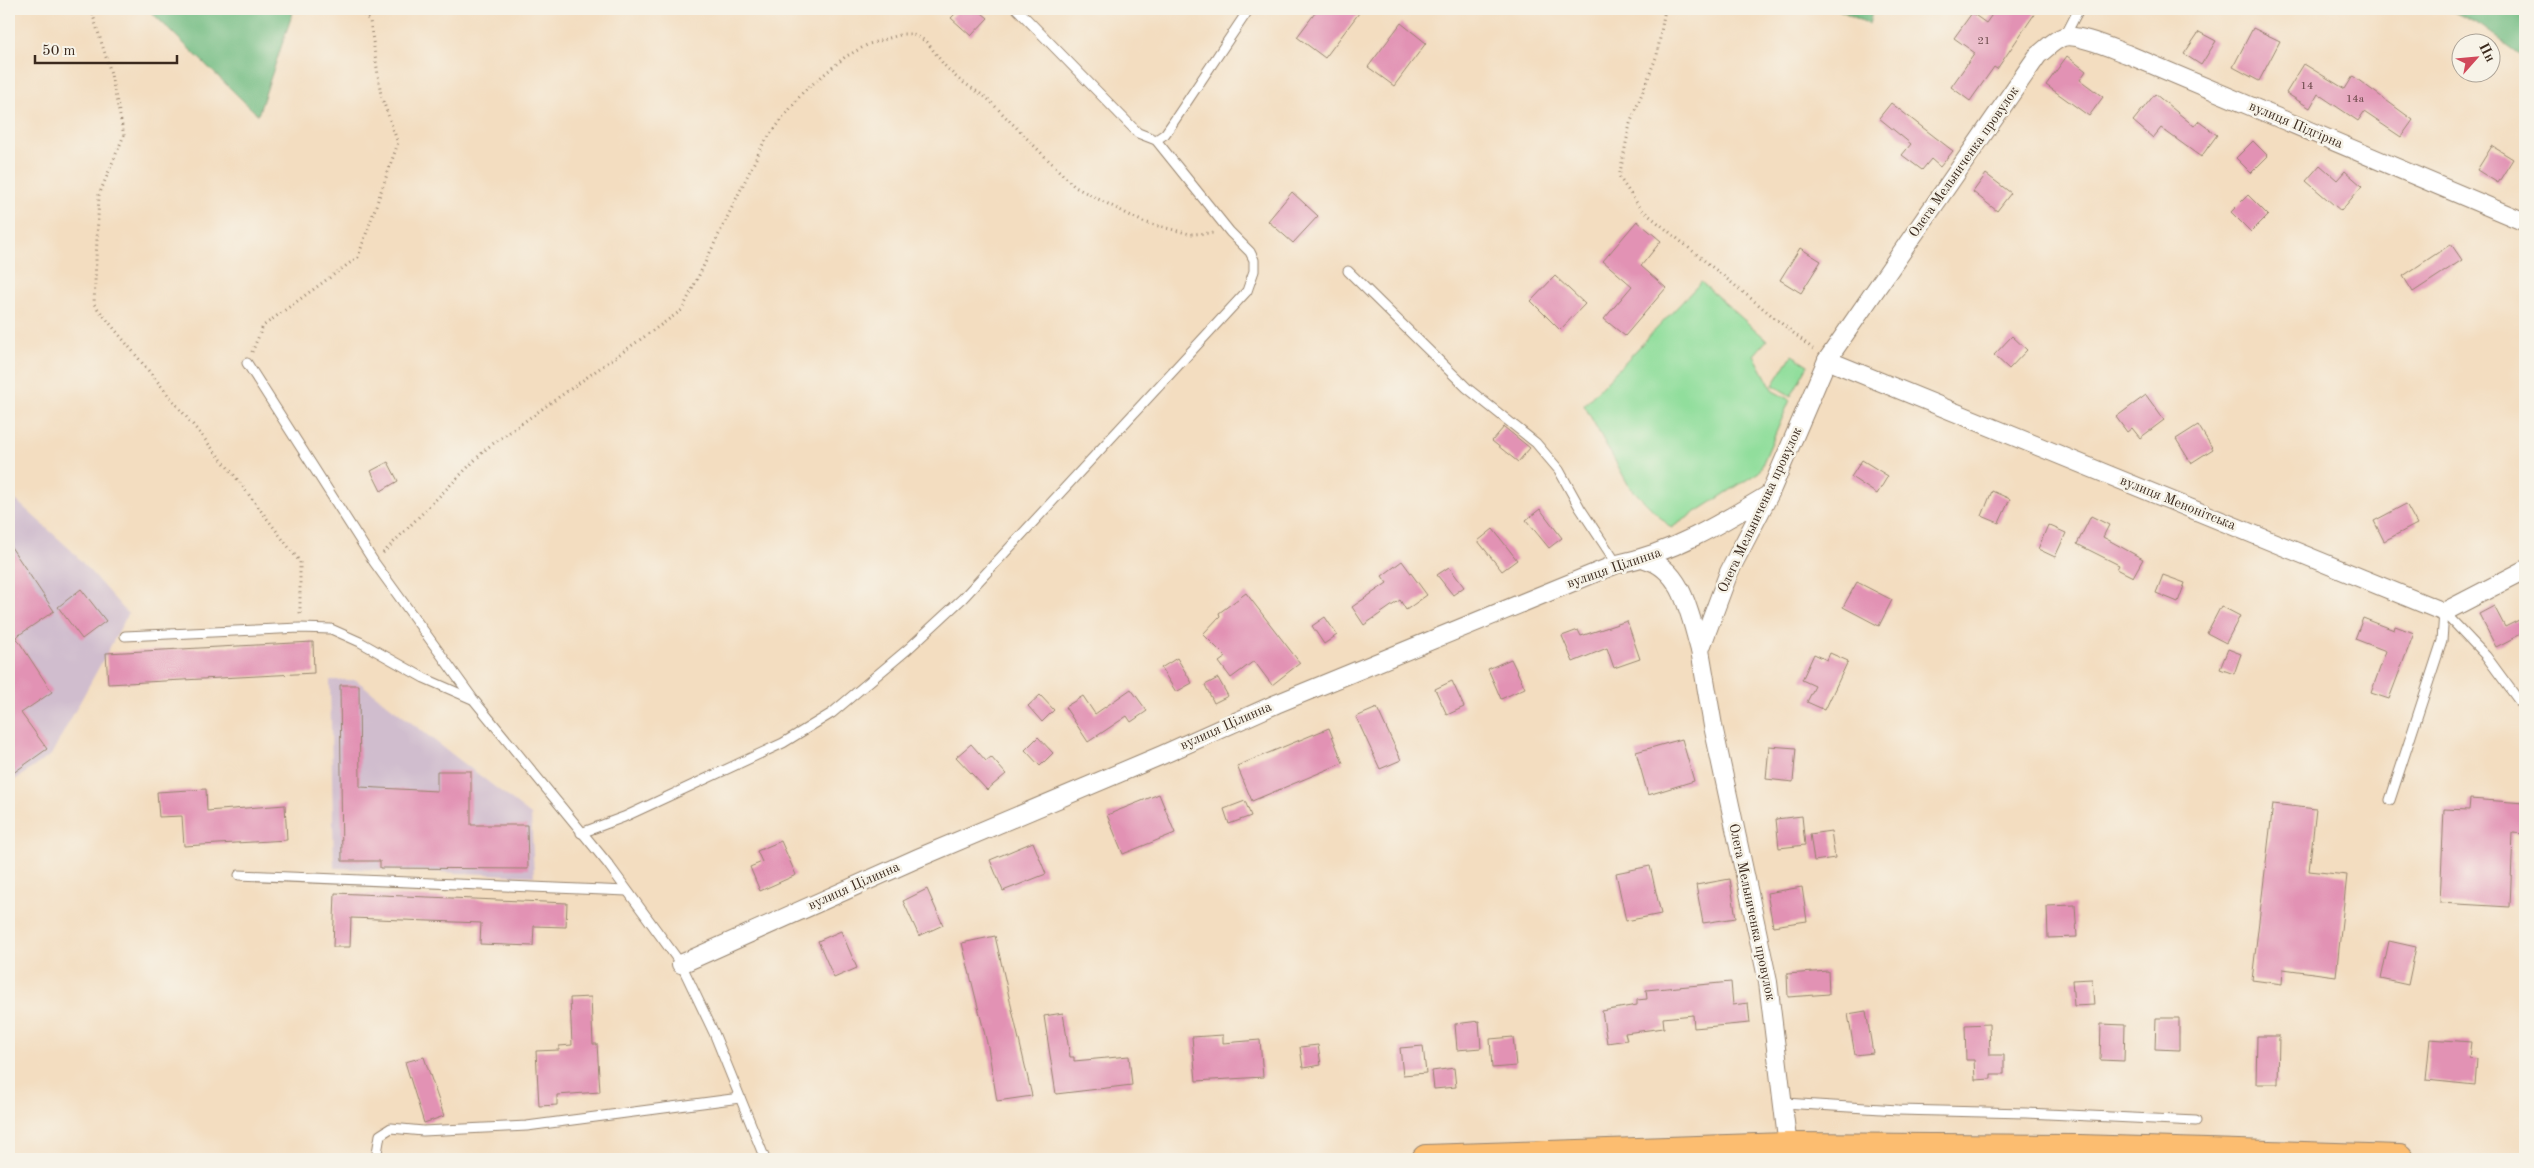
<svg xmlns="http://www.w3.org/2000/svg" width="2534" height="1168" font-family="'Old Standard TT',serif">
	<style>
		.industrial { fill: #d0bdce }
		.green { fill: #91de9c; stroke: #66845d }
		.forest { fill: #74bd84; stroke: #587451 }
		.building { fill: #e292b4 }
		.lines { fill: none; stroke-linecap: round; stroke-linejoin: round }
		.service-casing { stroke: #97846f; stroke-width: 11 }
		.minor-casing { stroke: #97846f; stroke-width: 20 }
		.primary-casing { stroke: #97846f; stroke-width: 30 }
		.path { stroke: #97846f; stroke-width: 3; stroke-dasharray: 1 4; stroke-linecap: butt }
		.service { stroke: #fff; stroke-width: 9 }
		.minor { stroke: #fff; stroke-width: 18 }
		.primary { stroke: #fcbd6f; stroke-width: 28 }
		.labels { text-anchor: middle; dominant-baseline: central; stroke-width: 5; stroke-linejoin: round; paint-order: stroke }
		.number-label { font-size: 11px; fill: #654444 }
		.street-label { font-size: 14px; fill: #3b2a1e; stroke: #f7f3e8 }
	</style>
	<rect width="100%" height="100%" fill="#f7f3e8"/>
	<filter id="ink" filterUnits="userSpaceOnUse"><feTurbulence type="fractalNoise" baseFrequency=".02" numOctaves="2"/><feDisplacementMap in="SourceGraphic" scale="10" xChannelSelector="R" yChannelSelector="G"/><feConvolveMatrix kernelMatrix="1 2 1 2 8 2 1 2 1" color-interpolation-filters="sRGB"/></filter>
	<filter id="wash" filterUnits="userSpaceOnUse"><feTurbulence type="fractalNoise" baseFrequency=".0096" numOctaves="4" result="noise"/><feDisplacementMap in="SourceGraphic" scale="20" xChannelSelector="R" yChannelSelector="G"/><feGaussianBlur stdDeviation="1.12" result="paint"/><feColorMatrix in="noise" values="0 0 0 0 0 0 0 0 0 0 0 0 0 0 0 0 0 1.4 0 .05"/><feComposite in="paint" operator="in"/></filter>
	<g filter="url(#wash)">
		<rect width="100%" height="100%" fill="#f3ddc0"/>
		<!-- industrial -->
		<g class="industrial">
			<path d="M9,494L71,550L128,614L51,755L9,784Z"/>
			<path d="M330,680H356L531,815L534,876L334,868Z"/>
		</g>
		<!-- green -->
		<g class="green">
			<path d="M1701,282L1767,340L1754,355L1773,391L1790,400L1759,472L1671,528L1629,486L1584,405Z"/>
			<path d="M1792,355L1808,365L1791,396L1773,385Z"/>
		</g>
		<!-- forest -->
		<g class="forest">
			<path d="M148,9H294L258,115Z"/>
			<path d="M1837,9H1873L1869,24Z"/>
			<path d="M2448,9H2525V58L2480,25Z"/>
		</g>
		<g id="blocks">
			<!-- building -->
			<g class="building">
				<path d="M960,9H977L988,18L971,36L951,18Z"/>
				<path d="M1318,9H1362L1325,58L1297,37Z"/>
				<path d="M1996,9H2038L1997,69L1994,67L1970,101L1951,87L1975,53L1954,38L1972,13L1986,23Z"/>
				<path d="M1401,23L1426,43L1394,86L1368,67Z"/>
				<path d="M2253,28L2280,41L2259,81L2233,67Z"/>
				<path d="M2199,32L2216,41L2201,65L2184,54Z"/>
				<path d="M2067,56L2086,71L2080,80L2103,97L2089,116L2046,85Z"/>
				<path d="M2304,64L2345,89L2353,76L2413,120L2401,137L2364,112L2358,121L2318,94L2310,108L2286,93Z"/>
				<path d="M2155,94L2194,126L2198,121L2217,135L2201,157L2161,128L2153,138L2133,121Z"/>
				<path d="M1891,103L1953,151L1940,167L1931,159L1922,170L1902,155L1911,144L1879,118Z"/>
				<path d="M2253,141L2268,156L2251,173L2236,158Z"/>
				<path d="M2492,146L2513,159L2498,183L2477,170Z"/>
				<path d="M2320,165L2337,180L2345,171L2362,186L2341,211L2306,181Z"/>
				<path d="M1986,174L2011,193L1997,211L1973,192Z"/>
				<path d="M1292,192L1318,216L1293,243L1268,221Z"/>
				<path d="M2248,195L2268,215L2251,232L2231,212Z"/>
				<path d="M1637,221L1661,241L1641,266L1666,288L1625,336L1604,319L1632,286L1603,261Z"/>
				<path d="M2451,244L2462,260L2413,292L2403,276Z"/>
				<path d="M1800,248L1821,261L1801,293L1780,280Z"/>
				<path d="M1555,276L1585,304L1560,330L1531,301Z"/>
				<path d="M2012,336L2027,350L2009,369L1994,355Z"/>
				<path d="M2146,395L2164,420L2140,438L2132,428L2127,432L2116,417Z"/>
				<path d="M2198,425L2213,449L2191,463L2176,439Z"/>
				<path d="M1504,427L1530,448L1518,462L1492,441Z"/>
				<path d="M1862,460L1888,476L1877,494L1851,477Z"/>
				<path d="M388,462L398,481L381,491L371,471Z"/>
				<path d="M1992,491L2010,499L1999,523L1982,516Z"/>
				<path d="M2406,504L2417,524L2384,541L2374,521Z"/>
				<path d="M1540,509L1562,538L1549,548L1526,520Z"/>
				<path d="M2091,516L2109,525L2103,537L2143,559L2133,577L2117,569L2119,565L2077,544Z"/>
				<path d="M2048,525L2066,533L2055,557L2038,549Z"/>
				<path d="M1493,529L1517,560L1502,571L1478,541Z"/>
				<path d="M9,544L54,611L16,637L52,692L21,713L47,749L9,776Z"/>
				<path d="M1402,561L1427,595L1406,610L1400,600L1364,625L1352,607L1387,583L1382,576Z"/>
				<path d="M1449,567L1464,587L1453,595L1437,575Z"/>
				<path d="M2163,575L2185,583L2178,602L2156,593Z"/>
				<path d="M1857,582L1892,600L1879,626L1843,607Z"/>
				<path d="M81,589L106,621L82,639L58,607Z"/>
				<path d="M1246,593L1300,663L1272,685L1254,661L1231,678L1219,662L1226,657L1203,634L1220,616L1219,613Z"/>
				<path d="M2221,606L2240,616L2226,643L2207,633Z"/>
				<path d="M2494,606L2505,627L2525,617V632L2496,647L2479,614Z"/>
				<path d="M1325,617L1337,635L1324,644L1312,626Z"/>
				<path d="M2363,618L2394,630L2395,626L2414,633L2389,699L2371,693L2386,651L2355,639Z"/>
				<path d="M1627,621L1640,659L1614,668L1607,648L1573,662L1562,636L1578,630L1581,636Z"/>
				<path d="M313,642L314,673L108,684L106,653Z"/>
				<path d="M2228,649L2241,654L2234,674L2220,669Z"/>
				<path d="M1830,653L1848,661L1825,710L1807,702L1815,686L1802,680L1814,654L1827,660Z"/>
				<path d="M1177,658L1192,683L1176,692L1161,668Z"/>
				<path d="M1511,659L1525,688L1501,699L1488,669Z"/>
				<path d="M1218,678L1228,696L1214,703L1205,685Z"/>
				<path d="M1452,681L1464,707L1447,715L1435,689Z"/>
				<path d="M340,685H359L360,787L437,791V771H471V825H527L528,869L380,868V861H342Z"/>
				<path d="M1131,689L1147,711L1131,722L1127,716L1088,742L1065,707L1083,696L1095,714Z"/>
				<path d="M1040,695L1054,710L1042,722L1028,706Z"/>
				<path d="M1377,708L1401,760L1380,769L1356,717Z"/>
				<path d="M1329,728L1343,763L1252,801L1237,766Z"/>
				<path d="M1038,737L1053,753L1040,766L1025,750Z"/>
				<path d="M1682,739L1694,781L1648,795L1636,752Z"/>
				<path d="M971,744L986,761L991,757L1006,774L987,790L956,757Z"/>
				<path d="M1769,746L1796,748L1793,782L1766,779Z"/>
				<path d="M206,789L207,811L285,805L287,840L184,846L182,816L159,817L157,792Z"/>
				<path d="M1159,794L1175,833L1123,854L1107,815Z"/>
				<path d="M2470,799L2525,803V834L2513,833L2510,907L2440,903L2444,809L2469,810Z"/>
				<path d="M1245,801L1251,816L1229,824L1224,809Z"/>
				<path d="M2273,804L2316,809L2309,871L2347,875L2336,976L2283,969L2282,984L2252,980Z"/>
				<path d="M1802,816L1805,845L1779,848L1776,819Z"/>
				<path d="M1831,831L1835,858L1814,861L1810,834Z"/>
				<path d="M781,841L796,875L760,891L750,867L762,862L757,851Z"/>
				<path d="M1033,842L1046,874L1003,891L990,860Z"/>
				<path d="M1650,866L1661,914L1626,921L1616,873Z"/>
				<path d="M1730,879L1736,918L1703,923L1696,885Z"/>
				<path d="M1802,887L1807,921L1773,926L1767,893Z"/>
				<path d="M927,889L943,925L919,936L903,901Z"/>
				<path d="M335,893L567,903L566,927L534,926L533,946L480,944L481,923L351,918L350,947H333Z"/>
				<path d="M2075,905L2077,937L2048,938L2047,906Z"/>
				<path d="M841,931L857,968L834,978L818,941Z"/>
				<path d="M995,936L1032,1096L997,1101L988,1047L962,943Z"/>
				<path d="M2389,941L2416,947L2408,985L2381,979Z"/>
				<path d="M1828,971L1829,994L1788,997L1787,974Z"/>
				<path d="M2092,979L2094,1005L2074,1006L2072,980Z"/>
				<path d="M1731,982L1733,1005L1748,1003L1750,1023L1694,1028L1693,1015L1663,1018L1664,1028L1625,1033L1627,1040L1607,1043L1602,1011L1637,1005V1000L1647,999L1646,990Z"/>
				<path d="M591,997L593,1044H597L600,1092L557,1095V1105L539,1106L536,1051L559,1050V1046L572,1045L570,998Z"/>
				<path d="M1866,1011L1873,1053L1855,1055L1848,1014Z"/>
				<path d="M1063,1013L1070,1057H1074V1061L1129,1056L1132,1085L1056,1094L1044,1016Z"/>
				<path d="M2156,1018H2179V1050L2155,1049Z"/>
				<path d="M1479,1021L1481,1048L1457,1050L1455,1024Z"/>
				<path d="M1989,1024L1990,1055H2004V1074H1991V1079L1975,1080L1974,1060H1966L1965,1025Z"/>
				<path d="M2101,1024L2125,1025L2124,1061L2100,1060Z"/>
				<path d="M1223,1035V1043L1260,1040L1263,1077L1196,1081L1192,1037Z"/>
				<path d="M2257,1036H2279L2278,1084H2256Z"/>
				<path d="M1513,1037L1516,1066L1492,1068L1490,1039Z"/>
				<path d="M2430,1039L2471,1042L2469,1058L2477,1059L2475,1085L2426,1080Z"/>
				<path d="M1318,1045L1321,1065L1303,1068L1300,1047Z"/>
				<path d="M1423,1046L1426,1073L1403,1075L1400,1048Z"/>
				<path d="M424,1057L444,1116L424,1123L405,1062Z"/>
				<path d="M1454,1068L1456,1087L1434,1089L1432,1071Z"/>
			</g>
		</g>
	</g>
	<g filter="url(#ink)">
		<use href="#blocks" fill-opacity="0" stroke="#97846f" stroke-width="1"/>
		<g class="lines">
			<!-- service casing -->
			<g class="service-casing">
				<g id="service">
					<path d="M2065,36L2079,9"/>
					<path d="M1156,140L1165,134L1172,124L1249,9"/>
					<path d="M1348,271L1467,388L1536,443L1559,470L1580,508L1617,564"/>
					<path d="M247,363L374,562L473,699L608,864L681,964L714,1033L765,1159"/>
					<path d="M2444,612L2486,656L2525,709"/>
					<path d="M125,636L300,628L331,629L360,642L424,678L472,699"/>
					<path d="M2390,800L2442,641L2444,612"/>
					<path d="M581,833L624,817L783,743L832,713L908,649L963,598L1247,291L1254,271V260L1250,252L1230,232L1156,140L1138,133L1017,9"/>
					<path d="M239,875L627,891"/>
					<path d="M1784,1103L1898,1110L2026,1113L2196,1121"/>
					<path d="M376,1159L380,1135L391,1128L423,1131L527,1126L740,1098"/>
				</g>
			</g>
			<!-- minor casing -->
			<g class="minor-casing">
				<g id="minor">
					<path d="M1827,360L2444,612L2525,570"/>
					<path d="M1645,559C1683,569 1690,616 1700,650"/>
					<path d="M681,964L918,858L1162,755L1276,704L1617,564C1672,553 1720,524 1768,495"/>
					<path d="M1788,1147L1768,982L1713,726L1700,650L1729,572L1770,493L1827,360L2038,55C2046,49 2054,40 2063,37C2077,33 2113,49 2127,54L2525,222"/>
				</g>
			</g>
			<!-- primary casing -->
			<g class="primary-casing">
				<path id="primary" d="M1426,1159L1788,1147L2080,1149L2399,1159"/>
			</g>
			<!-- path -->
			<g class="path">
				<path d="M91,9L110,70L124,135L99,195L94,304L234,475L300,562V614"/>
				<path d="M1665,9L1657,55L1630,124L1619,177L1641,209L1813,349"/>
				<path d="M252,352L263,326L358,257L398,143L381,95L370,21L358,9"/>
				<path d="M383,553L487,448L682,310L763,144L803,92L845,57L869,44L903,34H911L920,38L927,42L944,65L958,79L987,98L1075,187L1143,222L1190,234L1215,233"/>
			</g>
			<!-- service -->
			<use href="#service" class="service"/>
			<!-- minor -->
			<use href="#minor" class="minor"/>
			<!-- primary -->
			<use href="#primary" class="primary"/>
		</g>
	</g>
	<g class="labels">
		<!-- number labels -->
		<g class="number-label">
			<text x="1984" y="41">21</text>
			<text x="2307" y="86">14</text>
			<text x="2355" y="99">14а</text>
		</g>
		<!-- street labels -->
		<g class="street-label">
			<text transform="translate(2296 125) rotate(23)">вулиця Підгірна</text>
			<text transform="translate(1964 162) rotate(-55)">Олега Мельниченка провулок</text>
			<text transform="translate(2178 503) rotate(22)">вулиця Менонітська</text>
			<text transform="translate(1760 510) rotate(-65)">Олега Мельниченка провулок</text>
			<text transform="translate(1614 568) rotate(-19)">вулиця Цілинна</text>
			<text transform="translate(1226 726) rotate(-24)">вулиця Цілинна</text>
			<text transform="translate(854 886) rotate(-24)">вулиця Цілинна</text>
			<text transform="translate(1752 912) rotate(78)">Олега Мельниченка провулок</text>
		</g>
	</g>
	<!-- margin -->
	<rect width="2534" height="1168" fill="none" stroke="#f7f3e8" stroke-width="30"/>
	<!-- north arrow -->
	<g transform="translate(2476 58) rotate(63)"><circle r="24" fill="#f7f3e8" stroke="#aca397"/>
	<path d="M0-4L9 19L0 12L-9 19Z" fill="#d1495b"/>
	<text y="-8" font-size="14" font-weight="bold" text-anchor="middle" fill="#3b2a1e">Пн</text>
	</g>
	<!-- scale -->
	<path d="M35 55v8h142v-8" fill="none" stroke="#3b2a1e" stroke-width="2.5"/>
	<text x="42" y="55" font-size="15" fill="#3b2a1e" stroke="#f7f3e8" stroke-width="4" paint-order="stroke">50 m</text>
</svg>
